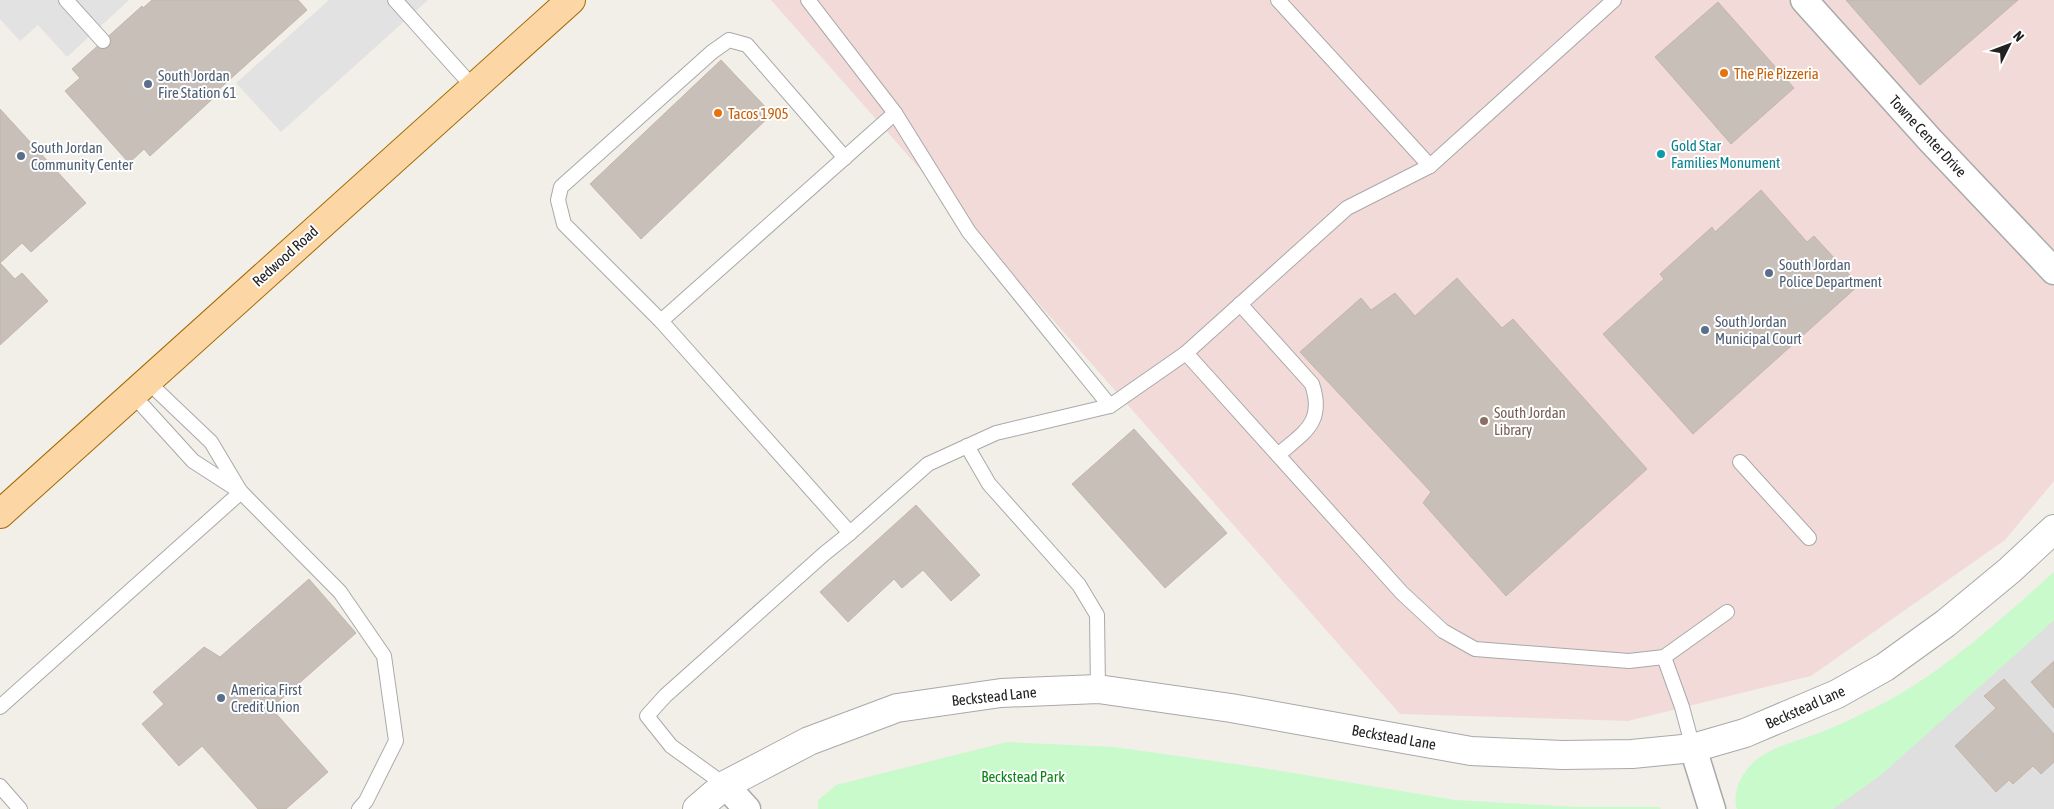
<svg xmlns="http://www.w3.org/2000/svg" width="2054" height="809" font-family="'Asap Condensed',sans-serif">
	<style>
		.residential { fill: #e0dfdf }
		.commercial { fill: #f2dad9 }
		.park { fill: #c8facc }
		.parking { fill: #e2e2e2 }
		.building { fill: #c7bfb8; stroke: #c4b6ab }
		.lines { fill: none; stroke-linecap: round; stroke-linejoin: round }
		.service-casing { stroke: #a9a9a9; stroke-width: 16 }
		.minor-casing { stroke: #a9a9a9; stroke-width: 29 }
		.tertiary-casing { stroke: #a9a9a9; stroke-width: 30 }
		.primary-casing { stroke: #a06b00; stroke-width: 30 }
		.service { stroke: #fff; stroke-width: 14 }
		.minor { stroke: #fff; stroke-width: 26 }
		.tertiary { stroke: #fff; stroke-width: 28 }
		.primary { stroke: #fcd6a4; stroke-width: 28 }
		.food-dot { fill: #e8710a; stroke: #fff; stroke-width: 2 }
		.service-dot { fill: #5c6f8a; stroke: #fff; stroke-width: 2 }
		.culture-dot { fill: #0f9aa8; stroke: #fff; stroke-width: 2 }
		.education-dot { fill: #8d6e63; stroke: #fff; stroke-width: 2 }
		.labels { text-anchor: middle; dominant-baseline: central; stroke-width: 4; stroke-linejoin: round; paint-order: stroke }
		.food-label { font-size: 15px; fill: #c56008; stroke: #fff; text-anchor: start }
		.service-label { font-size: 15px; fill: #4e5e75; stroke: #fff; text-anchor: start }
		.street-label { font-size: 15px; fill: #222; stroke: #fff }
		.culture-label { font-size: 15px; fill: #0d838f; stroke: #fff; text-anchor: start }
		.education-label { font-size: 15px; fill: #785e54; stroke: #fff; text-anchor: start }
		.park-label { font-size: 15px; fill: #0c8416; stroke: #fff }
	</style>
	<rect width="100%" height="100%" fill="#f2efe9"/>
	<!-- residential -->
	<path class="residential" d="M2054,590V809H1740L1972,658Z"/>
	<!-- commercial -->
	<path class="commercial" d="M771,0H2054V481L2005,540L1811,676L1628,721L1400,714Z"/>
	<!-- park -->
	<g class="park">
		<path d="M2054,572V620L1881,775L1833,809H1737C1731,792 1743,770 1757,759C1776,745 1802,740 1824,731C1844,723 1866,712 1886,702C1951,666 2000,620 2054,572Z"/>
		<path d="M1007,742L1114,747L1256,767L1455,800L1579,807H1659L1661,809H818V800L836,785Z"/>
	</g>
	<!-- parking -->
	<g class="parking">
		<path d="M0,0H129L67,57L38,25L20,41L0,19Z"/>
		<path d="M329,0H428L281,132L236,83Z"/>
	</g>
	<!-- building -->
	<g class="building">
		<path d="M152,0H298L307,10L217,91L219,93L150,156L144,149L129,163L65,91L80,78L72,69L142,6L143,8Z"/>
		<path d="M1846,0H2018L1920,85Z"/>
		<path d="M1718,2L1794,88L1731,144L1655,57Z"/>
		<path d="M721,60L772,114L641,239L590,184Z"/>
		<path d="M0,109L86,203L31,252L22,243L0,263Z"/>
		<path d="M1761,190L1807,242L1814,236L1859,285L1693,434L1603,334L1664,279L1660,274L1712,227L1715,232Z"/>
		<path d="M0,263L15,279L22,273L48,301L0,345Z"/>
		<path d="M1457,278L1502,328L1513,319L1647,469L1506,596L1423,503L1431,492L1300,352L1361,298L1371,310L1395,293L1415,316Z"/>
		<path d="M1134,429L1227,533L1165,588L1072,484Z"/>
		<path d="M916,505L980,575L951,601L923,570L902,588L894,579L848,622L820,592Z"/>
		<path d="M309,579L356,633L271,708L328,772L286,809H258L202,746L179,766L142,724L164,704L153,692L204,647L220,657Z"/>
		<path d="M2054,661V708L2031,682Z"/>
		<path d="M2004,679L2054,734V762L2041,774L2033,766L2013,784L2009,780L1996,792L1955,746L1996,708L1984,696Z"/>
	</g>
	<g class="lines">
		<!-- service casing -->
		<g class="service-casing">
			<g id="service">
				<path d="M66,0L103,41"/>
				<path d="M395,0L474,88"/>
				<path d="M808,0L895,113L661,321L850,533L928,464L996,433L1110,406L1186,353"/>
				<path d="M1278,0L1430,166"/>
				<path d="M1614,0L1430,166L1347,208L1186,353L1402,593L1443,631L1475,649L1629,661L1664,657L1727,612"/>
				<path d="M895,113L969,232L1110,406"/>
				<path d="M1240,304L1312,384C1325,423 1304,432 1278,455"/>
				<path d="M661,321L564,224L558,200L561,187L712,52L729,40L747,45L845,158"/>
				<path d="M147,381L211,442L239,489"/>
				<path d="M133,395L193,461L241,492L340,592L384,656L396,741L366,801L359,809"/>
				<path d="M967,446L989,484L1079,585L1097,615L1098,689"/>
				<path d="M1740,462L1809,538"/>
				<path d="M1664,657L1682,707L1693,748"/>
				<path d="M0,707L241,492"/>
				<path d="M725,785L671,746L647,716L665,696L824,554L850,533"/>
				<path d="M0,786L20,809"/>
			</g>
		</g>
		<!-- minor casing -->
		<g class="minor-casing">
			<g id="minor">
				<path d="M1804,0L1931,141L2054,271"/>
				<path d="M1693,748L1712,809"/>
				<path d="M725,785L747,809"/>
			</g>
		</g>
		<!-- tertiary casing -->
		<g class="tertiary-casing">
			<path id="tertiary" d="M697,809L725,785L809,741L897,708L1001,693L1098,689L1231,708L1471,751L1562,755L1632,754L1693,748L1745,733L1837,694L1885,667L1946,623L2010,570L2054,529"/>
		</g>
		<!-- primary casing -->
		<g class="primary-casing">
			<path id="primary" d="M0,514L571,0"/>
		</g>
		<!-- service -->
		<use href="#service" class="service"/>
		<!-- minor -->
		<use href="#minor" class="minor"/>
		<!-- tertiary -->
		<use href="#tertiary" class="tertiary"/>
		<!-- primary -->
		<use href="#primary" class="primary"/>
	</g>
	<!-- markers -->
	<g class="food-dot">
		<circle cx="1724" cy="73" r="5"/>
		<circle cx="718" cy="113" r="5"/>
	</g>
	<g class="service-dot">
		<circle cx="148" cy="84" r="5"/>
		<circle cx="21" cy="156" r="5"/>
		<circle cx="1769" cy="273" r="5"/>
		<circle cx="1705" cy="330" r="5"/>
		<circle cx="221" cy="698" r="5"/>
	</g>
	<circle class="culture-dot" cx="1661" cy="154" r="5"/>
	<circle class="education-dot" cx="1484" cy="421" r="5"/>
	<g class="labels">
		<!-- food labels -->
		<g class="food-label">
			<text x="1734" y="73">The Pie Pizzeria</text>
			<text x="728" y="113">Tacos 1905</text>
		</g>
		<!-- service labels -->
		<g class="service-label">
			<text x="158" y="75">South Jordan<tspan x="158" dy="17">Fire Station 61</tspan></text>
			<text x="31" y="147">South Jordan<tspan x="31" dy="17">Community Center</tspan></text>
			<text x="1779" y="264">South Jordan<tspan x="1779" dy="17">Police Department</tspan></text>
			<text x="1715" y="321">South Jordan<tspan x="1715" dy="17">Municipal Court</tspan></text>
			<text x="231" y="689">America First<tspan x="231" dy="17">Credit Union</tspan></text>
		</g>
		<!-- street labels -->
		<g class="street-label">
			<text transform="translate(1928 136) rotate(47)">Towne Center Drive</text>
			<text transform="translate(285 256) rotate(-42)">Redwood Road</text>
			<text transform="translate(994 696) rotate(-6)">Beckstead Lane</text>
			<text transform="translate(1805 707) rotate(-24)">Beckstead Lane</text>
			<text transform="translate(1394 737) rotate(10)">Beckstead Lane</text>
		</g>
		<!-- culture labels -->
		<g class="culture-label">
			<text x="1671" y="145">Gold Star<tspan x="1671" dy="17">Families Monument</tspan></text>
		</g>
		<!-- education labels -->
		<g class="education-label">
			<text x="1494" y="412">South Jordan<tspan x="1494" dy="17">Library</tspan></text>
		</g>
		<!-- park labels -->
		<g class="park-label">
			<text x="1023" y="776">Beckstead Park</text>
		</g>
	</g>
	<!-- north arrow -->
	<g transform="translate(2009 45) rotate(48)" stroke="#ffffff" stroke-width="4" paint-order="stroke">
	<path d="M0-4L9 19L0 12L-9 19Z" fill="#222222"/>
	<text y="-8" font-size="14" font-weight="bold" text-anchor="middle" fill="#222222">N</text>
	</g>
</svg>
